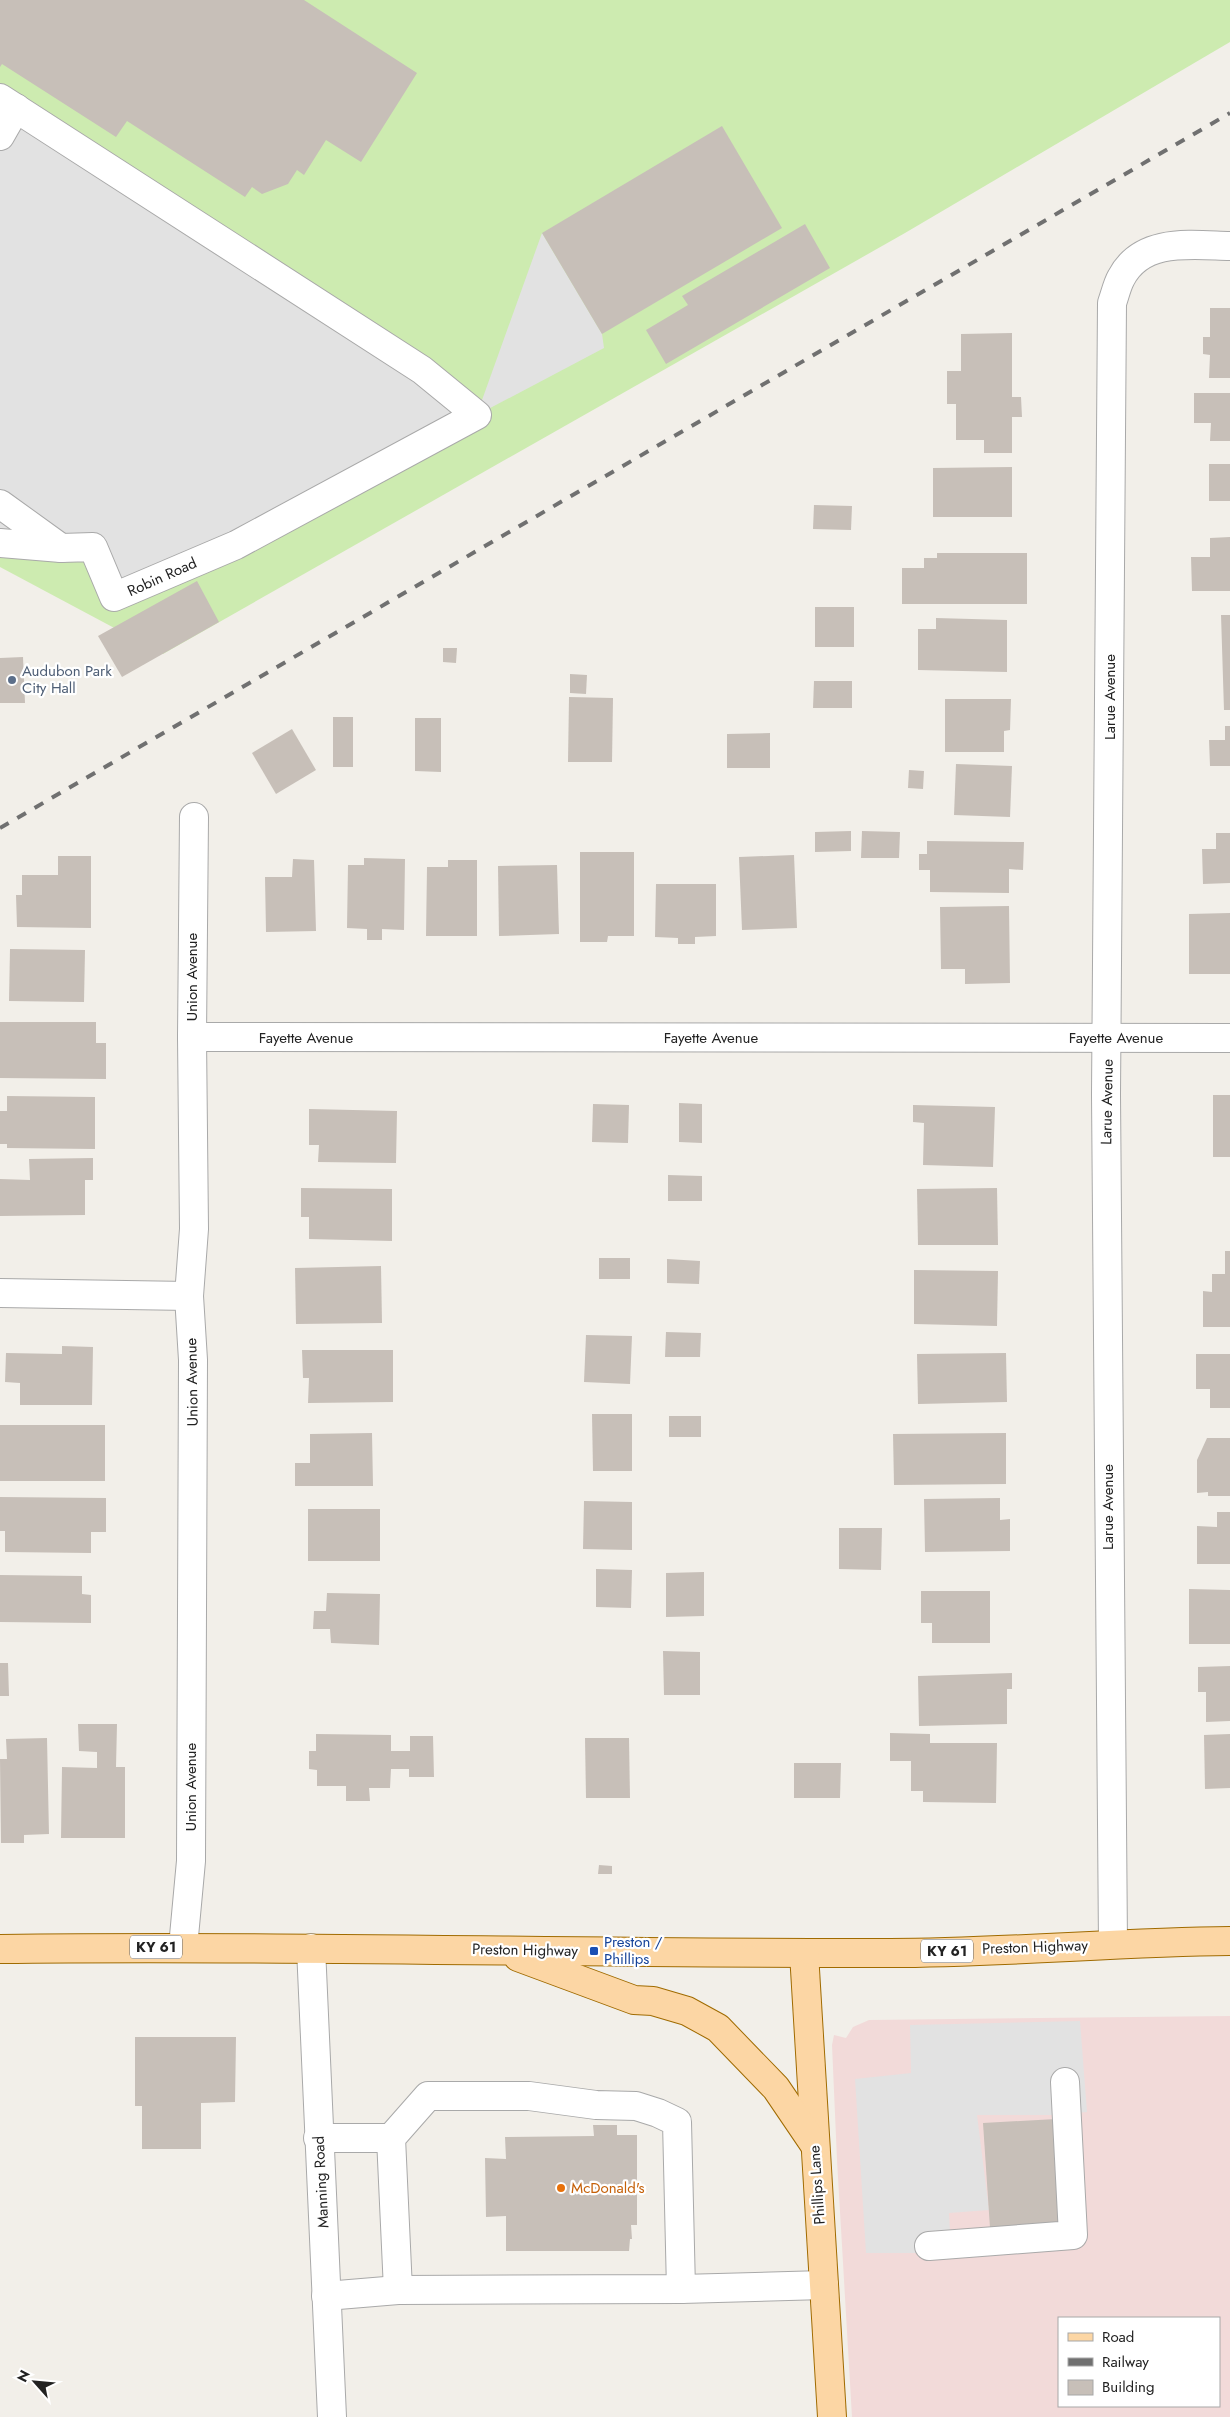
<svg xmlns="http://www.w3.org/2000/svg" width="1230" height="2417" font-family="Jost,sans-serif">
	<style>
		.commercial { fill: #f2dad9; fill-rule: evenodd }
		.grass { fill: #cdebb0 }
		.parking { fill: #e2e2e2 }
		.building { fill: #c7bfb8 }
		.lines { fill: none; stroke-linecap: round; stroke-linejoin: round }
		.minor-casing { stroke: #a9a9a9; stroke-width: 30 }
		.major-casing { stroke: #a06b00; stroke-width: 30 }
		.minor { stroke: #fff; stroke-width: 28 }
		.major { stroke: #fcd6a4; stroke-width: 28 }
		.rail { stroke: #707070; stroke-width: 4; stroke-dasharray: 10 10; stroke-linecap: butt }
		.service-dot { fill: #5c6f8a; stroke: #fff; stroke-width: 2 }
		.transit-dot { fill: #1a4fb4; stroke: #fff; stroke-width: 2 }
		.food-dot { fill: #e8710a; stroke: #fff; stroke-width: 2 }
		.labels { text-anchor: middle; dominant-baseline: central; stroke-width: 4.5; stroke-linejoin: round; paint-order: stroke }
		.shield { fill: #fff; stroke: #646464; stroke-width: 1 }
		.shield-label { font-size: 14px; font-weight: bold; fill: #222 }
		.street-label { font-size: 15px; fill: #222; stroke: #fff }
		.service-label { font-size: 15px; fill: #4e5e75; stroke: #fff; text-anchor: start }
		.transit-label { font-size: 15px; fill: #164399; stroke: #fff; text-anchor: start }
		.food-label { font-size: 15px; fill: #c56008; stroke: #fff; text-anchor: start }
	</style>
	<rect width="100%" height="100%" fill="#f2efe9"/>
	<!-- commercial -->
	<path class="commercial" d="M1230,2016V2417H852L837,2160L832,2045L834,2035L846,2038L853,2027L869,2020ZM1059,2318H1219V2406H1059Z"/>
	<!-- grass -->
	<path class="grass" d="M0,0H1230V42L905,233L163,654L0,567Z"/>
	<!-- parking -->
	<g class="parking">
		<path d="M16,108L477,414L542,233L602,334L604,348L477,415L114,597L93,547L0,543V136Z"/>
		<path d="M1080,2021L1087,2112L1054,2115H977L989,2210L949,2213L951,2253H866L855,2079L911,2073L910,2025Z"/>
	</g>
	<!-- building -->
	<g class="building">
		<path d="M0,0H304L417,73L361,162L326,140L304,175L297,170L288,184L262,194L252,187L245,197L127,121L116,137L2,64L0,67Z"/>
		<path d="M722,126L782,228L602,334L542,233Z"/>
		<path d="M805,224L830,268L666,364L646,330L688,305L682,296Z"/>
		<path d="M1210,308H1230V378H1209L1210,355L1203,354V337H1210Z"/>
		<path d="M1012,333V397H1021L1022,417H1012V453H984V440H956V404H947V371H961V334Z"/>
		<path d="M1194,393H1230V441H1210L1211,423H1194Z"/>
		<rect x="1209" y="464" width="21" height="37"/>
		<path d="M1012,467V517H933V468Z"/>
		<path d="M814,505L852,506L851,530L813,529Z"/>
		<path d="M1230,537V591H1192L1191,557H1210V538Z"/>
		<path d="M937,553H1027V604H902V568H924V558H937Z"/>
		<path d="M197,581L219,622L122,677L98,636Z"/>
		<rect x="815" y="607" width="39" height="40"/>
		<path d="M1221,615H1230V710H1224Z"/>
		<path d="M936,618L1007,620V672L918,670V629H936Z"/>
		<path d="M443,648H457L456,663L443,662Z"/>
		<path d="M23,657L25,703H0V658Z"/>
		<path d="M570,674L587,675L586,694L570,693Z"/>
		<path d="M814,681H852V708H813Z"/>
		<path d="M569,697L613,698L612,762H568Z"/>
		<path d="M945,699H1011L1010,730L1004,731V752H945Z"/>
		<rect x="333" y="717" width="20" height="50"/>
		<path d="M415,718H441V772L415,771Z"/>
		<path d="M1225,726H1230V766H1210L1209,740H1225Z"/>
		<path d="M292,729L316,770L276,794L252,753Z"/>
		<path d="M770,733V768H727V734Z"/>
		<path d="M956,764L1012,766L1010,817L954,815Z"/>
		<path d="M909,770L924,771L923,789L908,788Z"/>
		<path d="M851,831V851L815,852V832Z"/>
		<path d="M862,831L900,832L899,858H861Z"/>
		<path d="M1216,833H1230V883L1203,884L1202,849H1216Z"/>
		<path d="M927,841L1024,842L1023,870L1009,869V893L930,892V870H919V854H927Z"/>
		<path d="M580,852H634V936H608L607,942H580Z"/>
		<path d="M794,855L797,928L742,930L739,857Z"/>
		<path d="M58,856H91V928L17,927L16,895H22V875H58Z"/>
		<path d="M364,858L405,859L404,930L382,929V940H367V929L347,928L348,865H364Z"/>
		<path d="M293,859L314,860L316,931L266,932L265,877H292Z"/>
		<path d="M448,860H477V936H426L427,867H448Z"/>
		<path d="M557,865L559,934L499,936L498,866Z"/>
		<path d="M656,884H716V936L695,937V944H678V938L655,937Z"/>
		<path d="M1009,906L1010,983L965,984V969H941L940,907Z"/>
		<path d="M1230,913V974H1189V914Z"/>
		<path d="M10,949L85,950L84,1002L9,1001Z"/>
		<path d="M0,1022H96V1043H106V1079L0,1078Z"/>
		<rect x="1213" y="1095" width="17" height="62"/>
		<path d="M7,1096L95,1097V1149L7,1148V1144H0V1111H7Z"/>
		<path d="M679,1103L702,1104V1143L679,1142Z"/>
		<path d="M593,1104L629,1105L628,1143L592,1142Z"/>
		<path d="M913,1105L995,1107L993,1167L923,1165L924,1123L913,1122Z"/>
		<path d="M309,1109L397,1111L396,1163L318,1162L319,1145H309Z"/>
		<path d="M93,1158V1180H85V1215L0,1216V1179L30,1180L29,1159Z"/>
		<path d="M668,1175L702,1176V1201H668Z"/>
		<path d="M301,1188L392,1189V1241L309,1239V1217H301Z"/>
		<path d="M997,1188L998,1245H918L917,1189Z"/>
		<path d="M1225,1251H1230V1327H1203V1291L1212,1292V1274H1225Z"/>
		<rect x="599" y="1258" width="31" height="21"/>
		<path d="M667,1259L700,1261L699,1284L667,1283Z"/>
		<path d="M381,1266L382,1323L296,1324L295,1268Z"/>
		<path d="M914,1270L998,1271L997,1326L914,1324Z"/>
		<path d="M666,1332L701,1333L700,1357H665Z"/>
		<path d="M586,1335L632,1336L630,1384L584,1382Z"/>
		<path d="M62,1346L93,1347L92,1405H20V1383L5,1382L6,1353L62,1354Z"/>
		<path d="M302,1350H393V1402L308,1403L309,1378H303Z"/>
		<path d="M1006,1353L1007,1402L918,1404L917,1354Z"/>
		<path d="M1196,1354H1230V1408H1210V1389H1196Z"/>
		<path d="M592,1414H632V1471H593Z"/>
		<rect x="669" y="1416" width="32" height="21"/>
		<rect x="0" y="1425" width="105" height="56"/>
		<path d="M372,1433L373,1486H295V1463H310V1434Z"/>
		<path d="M1006,1433V1484L894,1485L893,1434Z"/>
		<path d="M1207,1438H1230V1496H1208V1492L1197,1493V1460Z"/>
		<path d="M0,1497L106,1498V1532H91V1553L5,1552V1531H0Z"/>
		<path d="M1000,1498V1520L1010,1519V1551L925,1552L924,1499Z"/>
		<path d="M584,1501L632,1502V1550L583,1549Z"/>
		<rect x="308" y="1509" width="72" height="52"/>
		<path d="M1217,1512H1230V1564H1197V1526L1217,1527Z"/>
		<path d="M839,1528H882L881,1570L839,1569Z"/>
		<path d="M596,1569L632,1570L631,1608L596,1607Z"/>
		<path d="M704,1572V1616L666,1617V1573Z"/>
		<path d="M0,1575L82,1576V1594L91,1595V1623L0,1622Z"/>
		<path d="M1189,1589L1230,1590V1644H1189Z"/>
		<path d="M921,1591H990V1643H932V1623H921Z"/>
		<path d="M327,1593L380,1594L379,1645L331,1643L330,1629H313L314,1611H326Z"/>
		<path d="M663,1651L700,1652V1695H664Z"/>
		<path d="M0,1663H8L9,1696H0Z"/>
		<path d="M1230,1666V1721L1206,1722V1692H1198V1667Z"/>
		<path d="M1012,1673V1689H1007V1724L919,1726L918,1676Z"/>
		<path d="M78,1724H117L116,1767H125V1838H61L62,1767L97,1768V1752L79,1751Z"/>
		<path d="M890,1733L930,1734V1743H997L996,1803L923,1802V1791H911V1761H890Z"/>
		<path d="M316,1734L391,1735V1751H410V1736H433L434,1777H409V1769H391L390,1788H369L370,1801H346V1786H317V1770L309,1769V1751H316Z"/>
		<path d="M1230,1734V1788L1205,1789L1204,1735Z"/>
		<path d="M47,1738L49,1834L24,1835V1843H1L0,1759H7L6,1739Z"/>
		<path d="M585,1738H629L630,1798H586Z"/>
		<path d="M794,1763H841L840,1798H794Z"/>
		<path d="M599,1865L612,1866V1874H598Z"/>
		<path d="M135,2037H236L235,2102L201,2103V2149H142V2106H135Z"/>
		<path d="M1056,2119L1059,2223L990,2228L983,2123Z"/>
		<path d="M593,2125H617V2135H637V2225H631L632,2239H630L629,2251H506V2216L486,2217L485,2158L506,2159L505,2137L594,2136Z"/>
	</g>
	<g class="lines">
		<!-- minor casing -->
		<g class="minor-casing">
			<g id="minor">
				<path d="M0,98L422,370L477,415L236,545L114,597L93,547L61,548L0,543"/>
				<path d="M0,136L16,108"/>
				<path d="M0,504L61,548"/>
				<path d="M192,1037L1230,1038"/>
				<path d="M0,1293L189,1296"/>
				<path d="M1113,1944L1106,1095L1112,303C1115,295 1117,285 1121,278C1142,237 1192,245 1230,246"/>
				<path d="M183,1947L191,1861L193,1360L189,1296L194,1229L192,1037L194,817"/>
				<path d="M311,1948L332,2417"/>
				<path d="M318,2138H391L428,2096H529L596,2105L636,2106L658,2113L677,2122L681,2289L398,2290L391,2138"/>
				<path d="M929,2246L1073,2235L1065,2082"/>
				<path d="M681,2289L824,2285"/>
				<path d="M326,2296L398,2290"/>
			</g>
		</g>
		<!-- major casing -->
		<g class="major-casing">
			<g id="major">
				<path d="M0,1949C297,1945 593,1954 890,1953C1004,1953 1117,1942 1230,1941"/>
				<path d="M804,1953L832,2417"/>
				<path d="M518,1957L634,2000L653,2001L687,2011L718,2028L776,2088L814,2144"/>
			</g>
		</g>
		<!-- minor -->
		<use href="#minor" class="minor"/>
		<!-- major -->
		<use href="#major" class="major"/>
		<!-- rail -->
		<path class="rail" d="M0,828L1230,113"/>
	</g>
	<!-- markers -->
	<circle class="service-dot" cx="12" cy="680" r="5"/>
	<rect class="transit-dot" x="589" y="1946" width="10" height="10" rx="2.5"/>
	<circle class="food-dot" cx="561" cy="2188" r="5"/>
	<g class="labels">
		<!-- shield labels -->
		<g class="shield">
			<rect x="130" y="1935.5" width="52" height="23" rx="4"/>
			<rect x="921" y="1939.5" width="52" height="23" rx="4"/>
		</g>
		<g class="shield-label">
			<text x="156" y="1947">KY 61</text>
			<text x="947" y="1951">KY 61</text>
		</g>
		<!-- street labels -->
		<g class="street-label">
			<text transform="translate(162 577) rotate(-24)">Robin Road</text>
			<text transform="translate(1110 697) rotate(-90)">Larue Avenue</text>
			<text transform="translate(192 977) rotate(-90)">Union Avenue</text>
			<text x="306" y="1038">Fayette Avenue</text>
			<text x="711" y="1038">Fayette Avenue</text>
			<text x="1116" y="1038">Fayette Avenue</text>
			<text transform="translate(1107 1102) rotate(-89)">Larue Avenue</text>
			<text transform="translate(192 1382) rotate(-91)">Union Avenue</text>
			<text transform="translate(1108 1507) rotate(-90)">Larue Avenue</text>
			<text transform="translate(191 1787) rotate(-90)">Union Avenue</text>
			<text transform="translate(1035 1947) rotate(-2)">Preston Highway</text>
			<text transform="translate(525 1950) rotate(1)">Preston Highway</text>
			<text transform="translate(321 2182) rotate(-93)">Manning Road</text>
			<text transform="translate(817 2185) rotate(-94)">Phillips Lane</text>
		</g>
		<!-- service labels -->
		<g class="service-label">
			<text x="22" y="671">Audubon Park<tspan x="22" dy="17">City Hall</tspan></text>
		</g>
		<!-- transit labels -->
		<g class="transit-label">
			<text x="604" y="1942">Preston /<tspan x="604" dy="17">Phillips</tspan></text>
		</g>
		<!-- food labels -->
		<g class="food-label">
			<text x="571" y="2188">McDonald's</text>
		</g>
	</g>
	<!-- legend -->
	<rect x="1058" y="2317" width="162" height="90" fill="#ffffff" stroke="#a7a7a7"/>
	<rect x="1068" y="2333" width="25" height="8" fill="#fcd6a4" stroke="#a7a7a7"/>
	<text x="1102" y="2342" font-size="15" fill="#222222">Road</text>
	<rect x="1068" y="2358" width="25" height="8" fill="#707070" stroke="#a7a7a7"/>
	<text x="1102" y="2367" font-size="15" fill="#222222">Railway</text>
	<rect x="1068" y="2380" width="25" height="15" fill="#c7bfb8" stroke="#a7a7a7"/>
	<text x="1102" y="2392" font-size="15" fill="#222222">Building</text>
	<!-- north arrow -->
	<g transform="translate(35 2382) rotate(297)" stroke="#ffffff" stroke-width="4" paint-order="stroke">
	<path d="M0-4L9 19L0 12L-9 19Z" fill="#222222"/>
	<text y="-8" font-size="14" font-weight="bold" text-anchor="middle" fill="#222222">N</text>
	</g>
</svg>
